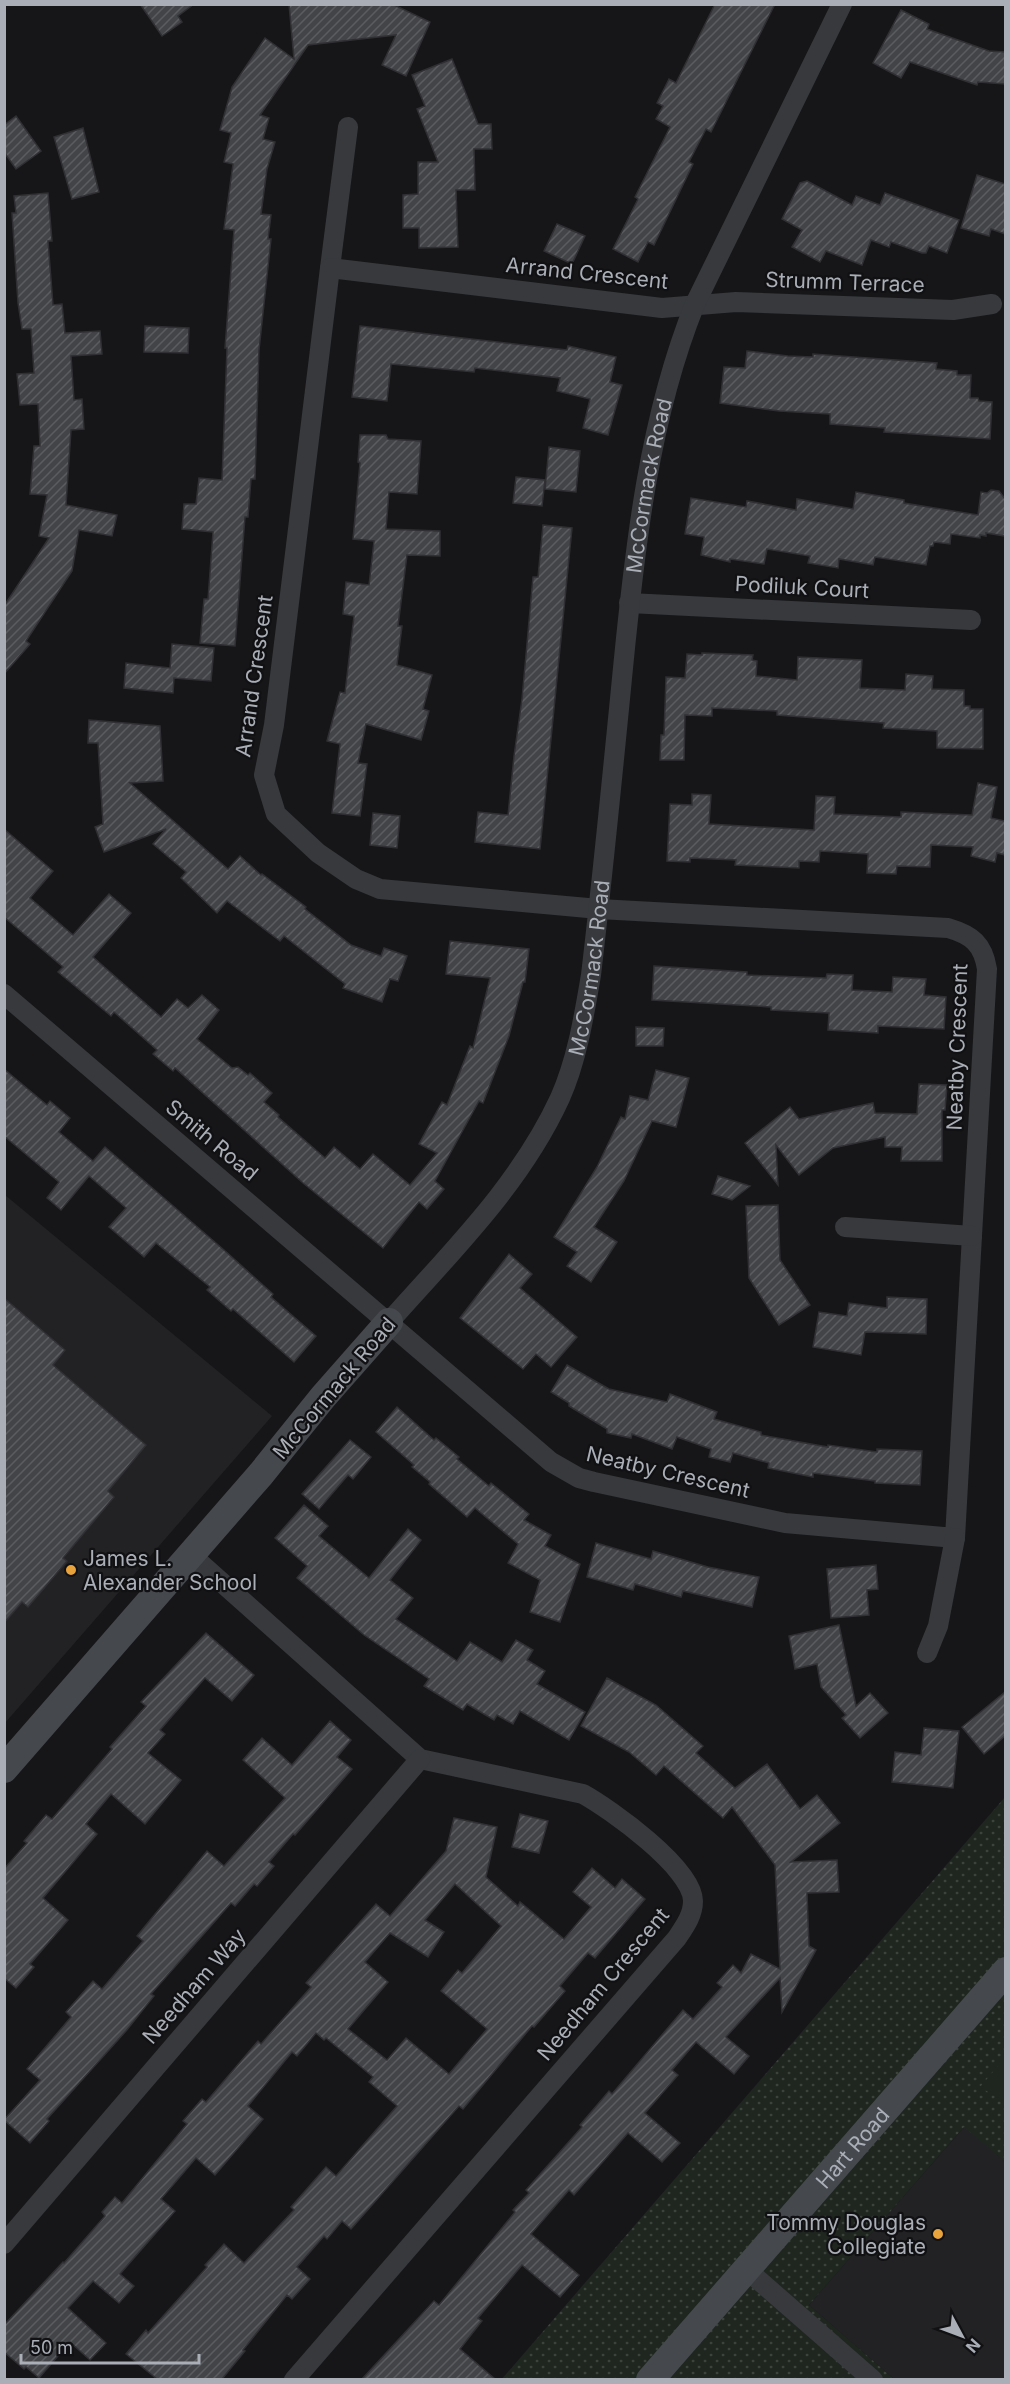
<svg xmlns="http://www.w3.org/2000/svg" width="1010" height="2384" font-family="Inter,sans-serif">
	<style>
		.built { fill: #222225 }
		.grass { fill: url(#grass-dots) }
		.garden { fill: #1e261f }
		.building { fill: url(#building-hatch); stroke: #303034; stroke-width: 1.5; fill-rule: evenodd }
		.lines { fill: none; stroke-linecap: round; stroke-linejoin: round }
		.street { stroke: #37393d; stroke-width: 20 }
		.secondary { stroke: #45484d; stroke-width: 28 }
		.poi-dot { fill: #e9a33d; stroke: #111113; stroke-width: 2 }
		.labels { text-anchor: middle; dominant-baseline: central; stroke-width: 4.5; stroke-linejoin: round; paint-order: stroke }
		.street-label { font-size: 21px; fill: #a9aeb7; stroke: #111113 }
		.poi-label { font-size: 21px; fill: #a9aeb7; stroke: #111113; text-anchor: start }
	</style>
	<defs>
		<pattern id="grass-dots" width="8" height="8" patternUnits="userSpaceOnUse" patternTransform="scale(1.5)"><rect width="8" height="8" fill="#1e261f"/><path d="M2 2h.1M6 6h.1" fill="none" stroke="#3c433d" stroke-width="1.8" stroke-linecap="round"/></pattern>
		<pattern id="building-hatch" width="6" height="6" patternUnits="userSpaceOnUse" patternTransform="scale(1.5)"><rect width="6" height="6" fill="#434448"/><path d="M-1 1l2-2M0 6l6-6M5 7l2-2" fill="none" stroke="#5b5c60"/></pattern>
	</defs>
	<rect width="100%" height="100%" fill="#161618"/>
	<!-- built -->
	<g class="built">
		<path d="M5,1195L272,1416L5,1723Z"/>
		<path d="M965,2126L1005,2162V2379H894L809,2305Z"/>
	</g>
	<!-- grass -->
	<path class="grass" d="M1005,1797V2162L964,2127L809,2305L894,2379L501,2380Z"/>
	<!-- garden -->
	<path class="garden" d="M1005,2058V2102L980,2087Z"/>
	<!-- building -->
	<g class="building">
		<path d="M140,4H194L178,16L182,22L162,36Z"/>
		<path d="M289,4H392L430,22L406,76L382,65L396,35L308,45L260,115L269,118L263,139L275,142L267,169L261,214L271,215L268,239H271L259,350L255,479H251L248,517H245L235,646L200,643L204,599H208L213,532L182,529L184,504H196L199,478L222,480L227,348H225L234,230L224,229L233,164L224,162L231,133L220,130L232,87L265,38L294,59Z"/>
		<path d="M715,4H775L711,132L706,129L689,162L693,164L654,245L648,242L638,262L613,249L638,199L635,197L670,127L656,119L663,106L657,103L669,79L676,83Z"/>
		<path d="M901,10L929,24L927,29L989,51L1005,52V84L978,82L977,85L910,62L901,78L873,63Z"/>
		<path d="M452,59L478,124H491L492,149H474L475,190H456L458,247L419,248V228H403V195L418,194V162H438L417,109L425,106L412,75Z"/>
		<path d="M16,116L41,151L16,169L4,152V125Z"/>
		<path d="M83,128L99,192L72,199L54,137Z"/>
		<path d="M977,175L1005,184V234L991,229L989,236L961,228Z"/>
		<path d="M807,181L852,205L856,196L880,205L885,193L959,220L947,253L929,246L926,253H922L891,242L889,247L871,240L862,265L826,251L820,262L792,247L802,230L782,219L800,183Z"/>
		<path d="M48,193L52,241H48L53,305L62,304L65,333L100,331L102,354L71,356L74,400L82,399L84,429L71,430L66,505L117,515L112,536L79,530L72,571L26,641L30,644L4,674V606L49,538L39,536L47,495L30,494L34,446H40L38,404L20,405L17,374L34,373L31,329H22L18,303L12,213H16L14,196Z"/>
		<path d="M557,224L585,236L572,264L544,251Z"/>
		<path d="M145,326L189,328L188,353L144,352Z"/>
		<path d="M360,326L567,350L568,346L616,357L610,382L622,385L608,435L583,428L590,399L557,391L560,378L475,368L474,372L391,364L387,401L352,397Z"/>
		<path d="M747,351L788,356L813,357V354L937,363L936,369L957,371V375H971L970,398H978L979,401L992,402L990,439L884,432L885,428L830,424V414L779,411L720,403L724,367L745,368Z"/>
		<path d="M360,435H386L388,439L421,441L417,494L389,492L386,529L440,531V556L407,555L398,626H402L397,665L432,675L423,709L429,711L421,740L366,724L358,763L367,764L360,816L332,813L340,744L327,741L340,692L345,693L354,616L343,614L346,582L369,585L374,541L353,539L360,463L358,462Z"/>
		<path d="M549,447L580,451L576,492L545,489Z"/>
		<path d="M516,477L545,480L542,506L513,503Z"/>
		<path d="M991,490L999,491L1005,499V536L986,533V536L980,535V538L951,534L950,544L934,542L933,546H930L926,565L875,557L873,565L839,559L838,568L808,563L810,556L767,549L764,564L730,559V562L701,555L704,537L685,534L691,498L746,507L747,501L796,510L797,499L853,509L856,492L904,500V503L978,515L981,492L987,493Z"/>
		<path d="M543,525L572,528L540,849L475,842L478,812L508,815L514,756L522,699L533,577H538Z"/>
		<path d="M172,644L214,648L211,681L174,678L173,693L124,688L126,663L170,668Z"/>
		<path d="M702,653L753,655L752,660L757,661L756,676L797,680L798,657L862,660L860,688L905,690L906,674L933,676L932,689L964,690V706H970V709H983V749L937,748V731L883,728L884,723L777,715V711L712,708V716L685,715L684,760H660L661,735H664L666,677L685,678L687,654L702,655Z"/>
		<path d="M89,720L160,726L163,781L130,783L228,869L240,856L261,875L262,874L306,907L305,909L351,945L381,956L384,948L407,956L398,981L390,979L382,1002L343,988L345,984L284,936L280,941L227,901L217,913L181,878L186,872L153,844L166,829L104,852L95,827L103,824L98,743H88Z"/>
		<path d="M978,783L997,787L991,818L1005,821V855L997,853L995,862L971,856L973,847L931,845L930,867L897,866L896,874L867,873L868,854L820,851L819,862L799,861V868L735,865L736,860L690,858V862L667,861L670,804L692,805V794L711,795L709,824L814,830L816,796L835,797L834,814L901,817V812L972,815Z"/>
		<path d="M373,813L400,816L397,848L370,845Z"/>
		<path d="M4,829L53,871L30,898L73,935L109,894L131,913L93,957L161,1017L177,999L188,1008L202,995L219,1010L197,1039L232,1068L238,1067L248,1075L250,1073L272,1093L264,1102L279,1115L278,1117L325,1158L334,1147L360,1169L373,1154L410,1185L437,1153L419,1144L442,1102L447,1105L470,1046L473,1048L490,978L446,974L450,941L529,949L525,982H523L509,1036L483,1103L479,1101L435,1181L444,1189L427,1209L419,1202L383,1248L303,1183L175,1068L173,1071L153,1054L157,1050L114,1012L111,1016L58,972L63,967L4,917Z"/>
		<path d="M654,966L747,972V975L826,978L827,974L853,975L852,990L892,992L893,977L926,979L924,995L946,997L944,1029L878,1026V1033L828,1030L829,1013L771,1010V1007L652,1000Z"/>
		<path d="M636,1027L664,1028L663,1046H636Z"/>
		<path d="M4,1069L47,1105L50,1101L70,1118L59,1132L93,1161L105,1147L224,1250L273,1294L271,1297L316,1336L294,1362L233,1309L231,1311L207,1290L210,1287L156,1243L144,1257L109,1227L126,1208L89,1176L61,1210L47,1198L59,1182L4,1136Z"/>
		<path d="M656,1070L689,1078L676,1127L652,1121L624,1181L594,1227L617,1242L591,1282L567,1266L577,1252L554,1237L597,1167L621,1117L625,1119L630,1096L648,1100Z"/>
		<path d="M919,1084L947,1085L945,1110H942V1161H901L902,1147H885V1137L833,1148L799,1175L776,1145L778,1185L745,1143L790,1107L799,1119L873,1103L875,1113L917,1114Z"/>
		<path d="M718,1176L750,1186L732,1200L712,1194Z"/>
		<path d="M778,1205L780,1260L810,1305L779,1325L749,1278L746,1206Z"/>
		<path d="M509,1254L532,1274L520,1288L577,1337L551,1367L536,1354L523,1369L460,1318Z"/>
		<path d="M887,1297L927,1299L926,1334L865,1332L861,1355L813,1347L819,1312L847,1316L849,1303L887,1308Z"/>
		<path d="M4,1298L65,1350L53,1365L146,1445L108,1491L114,1497L63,1558L67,1561L28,1607L22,1602L4,1623Z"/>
		<path d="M567,1365L609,1389L667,1402L670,1394L717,1412L714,1419L761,1432V1435L828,1447V1445L877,1452V1449L922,1451L920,1485L875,1483V1481L813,1473V1477L768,1468L769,1463L733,1453L730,1462L709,1457L711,1449L677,1437L672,1449L632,1434L631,1438L607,1433V1429L569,1406V1403L551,1392Z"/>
		<path d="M397,1407L434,1440L436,1438L459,1457L457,1459L489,1486L491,1483L529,1514L524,1520L551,1535L545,1546L580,1564L560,1622L530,1612L540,1580L508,1563L518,1544L475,1508L467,1517L429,1484L430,1482L412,1467L414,1465L376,1432Z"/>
		<path d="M350,1440L371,1457L353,1479L348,1475L319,1509L302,1494Z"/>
		<path d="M304,1505L328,1526L319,1536L369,1578L408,1529L421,1540L390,1580L413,1598L396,1619L457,1661L470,1642L502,1662L516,1640L533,1650L527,1660L545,1671L537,1684L585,1712L569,1740L520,1711L513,1724L497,1715L494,1720L467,1704L463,1710L424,1686L429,1679L364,1635L297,1578L307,1566L275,1538Z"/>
		<path d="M596,1543L651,1559L653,1551L708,1567L759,1577L752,1607L683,1591L681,1597L635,1584L633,1590L587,1577Z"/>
		<path d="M876,1565L878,1589L867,1590L869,1615L831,1618L827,1569Z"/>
		<path d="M839,1625L856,1706L870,1693L888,1713L860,1738L842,1718L846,1715L821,1687L817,1664L795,1669L789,1636Z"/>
		<path d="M206,1633L254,1675L232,1701L205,1678L160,1730L165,1734L148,1753L181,1780L145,1824L111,1794L86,1824L97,1834L43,1898L68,1920L30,1964L34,1967L16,1988L4,1978V1869L27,1843L24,1841L46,1815L52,1819L112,1749L110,1747L146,1706L141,1702Z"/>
		<path d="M607,1678L656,1705L703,1746L696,1753L735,1788L767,1764L800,1809L817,1795L840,1823L791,1862L837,1860L839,1892L807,1893L809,1946L816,1950L782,2012L780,1978L726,2037L749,2056L734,2074L696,2042L672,2070L678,2075L645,2113L680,2143L662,2162L628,2133L574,2195L569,2190L531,2234L579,2275L560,2297L522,2265L478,2318L482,2321L460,2349L495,2379H362L434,2301L439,2305L515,2212L513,2210L529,2193L526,2190L582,2127L580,2125L609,2091L612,2094L683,2010L693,2019L722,1987L717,1983L733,1965L741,1973L751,1954L780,1969L775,1865L732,1807L723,1818L664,1766L656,1775L629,1752L581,1726Z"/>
		<path d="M1005,1692V1736L984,1754L962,1727Z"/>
		<path d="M330,1721L351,1740L337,1757L352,1769L295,1835L293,1834L269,1862L274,1866L257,1886L254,1884L235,1906L231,1903L151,1994L154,1996L126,2031L47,2119L49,2121L30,2143L4,2120L40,2080L27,2069L71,2017L66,2012L93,1981L102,1989L143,1941L137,1936L207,1851L224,1866L285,1798L243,1760L262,1738L292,1765Z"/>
		<path d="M924,1728L959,1731L953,1788L892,1782L895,1752L921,1755Z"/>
		<path d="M520,1814L548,1821L539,1853L512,1847Z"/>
		<path d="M454,1818L497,1827L486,1877L518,1906L520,1902L564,1939L591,1907L573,1892L592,1868L615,1888L622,1879L645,1899L595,1958L588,1953L560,1986L565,1991L534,2027L532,2026L463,2109L459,2106L351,2229L342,2221L327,2239L324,2236L297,2267L310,2279L292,2299L287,2295L243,2350L245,2351L222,2379H157L126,2354L146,2330L148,2333L207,2267L205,2265L224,2244L244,2263L294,2210L291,2207L326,2167L336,2176L397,2106L369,2082L373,2077L326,2038L324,2040L316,2033L297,2056L292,2052L248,2106L263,2119L215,2175L196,2158L161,2199L175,2211L120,2274L134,2286L119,2303L93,2281L68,2308L106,2343L90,2360L70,2342L39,2378L26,2367L24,2369L4,2352V2325L63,2262L64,2263L105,2216L102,2212L115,2197L122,2203L187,2124L183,2121L202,2099L206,2102L258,2041L261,2044L311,1987L306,1983L376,1904L390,1916L446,1851ZM455,1884L501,1926L462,1973L458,1970L441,1991L487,2029L449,2074L406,2038L387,2060L348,2029L388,1982L365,1962L390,1933L428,1957L444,1932L425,1920Z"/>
	</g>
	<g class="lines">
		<!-- street -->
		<g class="street">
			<path d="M330,268L348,127"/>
			<path d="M629,603L971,620"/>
			<path d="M4,994L551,1462L579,1478L594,1482L785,1523L955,1538L987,969C983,944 972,935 948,928L599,909L380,889L356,879L318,853L276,814L264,775L274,725L330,268L662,308L736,302L953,310L992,304"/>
			<path d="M845,1227L972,1236"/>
			<path id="s1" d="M389,1322C451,1252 520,1185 560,1098C577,1060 584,1016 591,975C603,873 613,770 623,668C635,546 649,418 695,304L842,4"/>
			<path d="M191,1555L420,1759L583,1794C610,1809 693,1868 693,1901C693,1915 685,1926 677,1938L294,2380"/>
			<path d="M927,1653L938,1626L955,1538"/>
			<path d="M4,2244L420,1759"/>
			<path d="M747,2270L873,2380"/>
		</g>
		<!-- secondary -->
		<g class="secondary">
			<path d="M4,1769L261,1474L323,1397L389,1322"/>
			<path id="s2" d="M650,2380L1006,1971"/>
		</g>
	</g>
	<!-- markers -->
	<g class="poi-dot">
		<circle cx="71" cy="1570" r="6"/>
		<circle cx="938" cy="2234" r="6"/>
	</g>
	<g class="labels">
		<!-- street labels -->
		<g class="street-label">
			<text transform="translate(587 273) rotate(6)">Arrand Crescent</text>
			<text transform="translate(845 282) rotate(2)">Strumm Terrace</text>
			<text stroke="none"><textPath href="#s1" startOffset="903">McCormack Road</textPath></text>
			<text transform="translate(802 587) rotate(3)">Podiluk Court</text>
			<text transform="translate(254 676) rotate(-82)">Arrand Crescent</text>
			<text stroke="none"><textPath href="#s1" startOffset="417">McCormack Road</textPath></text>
			<text transform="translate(957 1047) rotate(-88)">Neatby Crescent</text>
			<text transform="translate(212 1140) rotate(40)">Smith Road</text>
			<text transform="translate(334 1388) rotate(-50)">McCormack Road</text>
			<text transform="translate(668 1472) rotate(13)">Neatby Crescent</text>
			<text transform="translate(603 1984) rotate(-50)">Needham Crescent</text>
			<text transform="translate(194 1986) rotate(-49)">Needham Way</text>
			<text stroke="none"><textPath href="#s2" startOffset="308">Hart Road</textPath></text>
		</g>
		<!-- poi labels -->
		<g class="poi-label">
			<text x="83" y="1558">James L.<tspan x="83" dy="24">Alexander School</tspan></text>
			<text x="926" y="2222" text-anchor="end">Tommy Douglas<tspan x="926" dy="24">Collegiate</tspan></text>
		</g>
	</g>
	<!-- border -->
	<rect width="1010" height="2384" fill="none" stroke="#a9aeb7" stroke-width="12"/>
	<!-- north arrow -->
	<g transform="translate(962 2336) rotate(131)" stroke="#111113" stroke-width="4.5" paint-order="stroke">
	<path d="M0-4.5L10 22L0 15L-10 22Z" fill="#a9aeb7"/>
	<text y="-9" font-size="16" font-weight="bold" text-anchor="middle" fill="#a9aeb7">N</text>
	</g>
	<!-- scale -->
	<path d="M21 2354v9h178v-9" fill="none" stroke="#a9aeb7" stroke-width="3"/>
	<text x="30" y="2354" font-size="18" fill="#a9aeb7" stroke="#111113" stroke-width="4.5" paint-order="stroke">50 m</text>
</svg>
